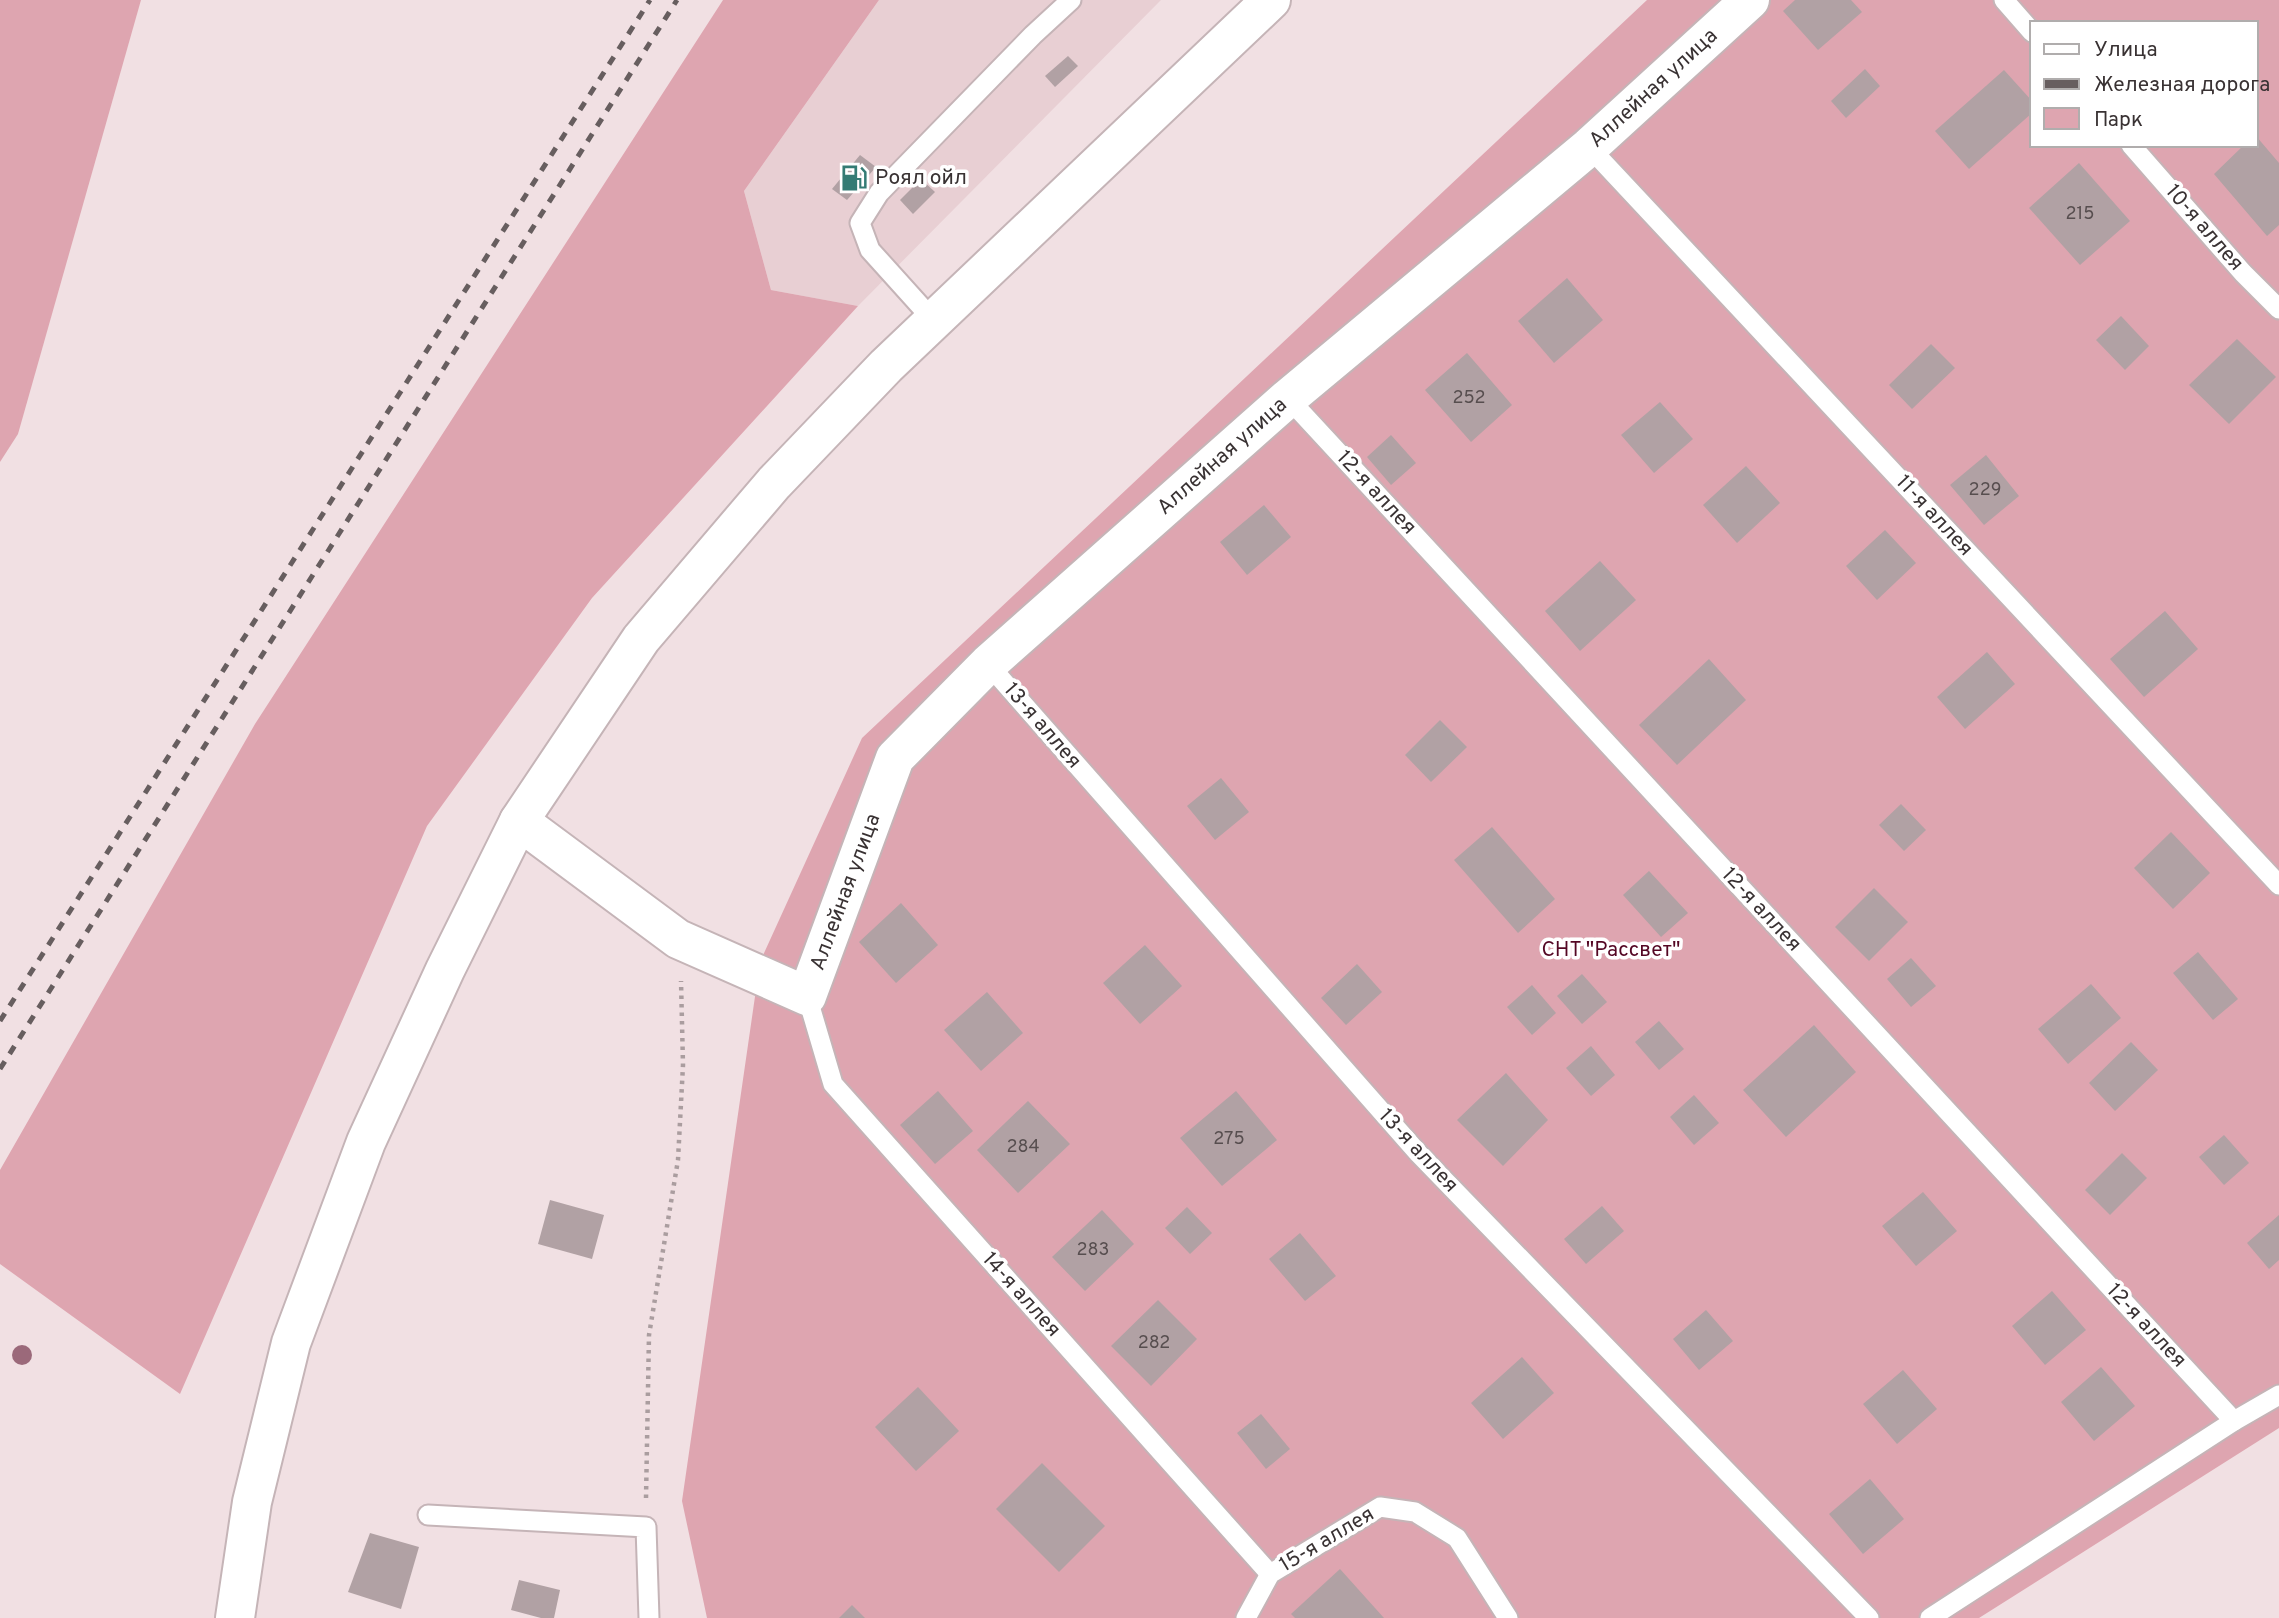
<svg xmlns="http://www.w3.org/2000/svg" width="2279" height="1618" font-family="Overpass,sans-serif">
	<style>
		.built { fill: #e8cfd3 }
		.green { fill: #dea5b0; fill-rule: evenodd }
		.building { fill: #b1a1a4 }
		.lines { fill: none; stroke-linecap: round; stroke-linejoin: round }
		.lane-casing { stroke: #c5b4b7; stroke-width: 23 }
		.street-casing { stroke: #c5b4b7; stroke-width: 42 }
		.secondary-casing { stroke: #c5b4b7; stroke-width: 42 }
		.path { stroke: #aa9d9f; stroke-width: 4.5; stroke-dasharray: 3.5 5; stroke-linecap: butt }
		.lane { stroke: #fff; stroke-width: 19 }
		.street { stroke: #fff; stroke-width: 38 }
		.secondary { stroke: #fff; stroke-width: 38 }
		.rail { stroke: #675e5f; stroke-width: 5; stroke-dasharray: 9 9; stroke-linecap: butt }
		.tree { fill: #9b697a }
		.labels { text-anchor: middle; dominant-baseline: central; stroke-width: 7; stroke-linejoin: round; paint-order: stroke }
		.number-label { font-size: 18px; fill: #574e4f }
		.street-label { font-size: 21px; fill: #393233; stroke: #fff }
		.poi-label { font-size: 21px; fill: #393233; stroke: #fff; text-anchor: start }
		.park-label { font-size: 21px; fill: #540724; stroke: #fff }
	</style>
	<rect width="100%" height="100%" fill="#f1e0e3"/>
	<!-- built -->
	<path class="built" d="M879,0H1161L858,306L771,290L744,191Z"/>
	<!-- green -->
	<g class="green">
		<path d="M0,0H141L18,434L0,462Z"/>
		<path d="M723,0H879L744,191L771,290L858,306L592,598L427,826L180,1394L0,1264V1170L255,724Z"/>
		<path d="M1647,0H2279V1428L1979,1618H707L682,1501L760,962L862,738ZM2032,23H2256V145H2032Z"/>
	</g>
	<!-- building -->
	<g class="building">
		<path d="M1795,0H1851L1862,12L1818,50L1783,11Z"/>
		<path d="M1068,56L1078,66L1055,87L1045,76Z"/>
		<path d="M1865,69L1880,86L1846,118L1831,101Z"/>
		<path d="M2004,70L2032,101V113L1969,169L1935,131Z"/>
		<path d="M2256,136L2279,163V225L2267,236L2214,174L2244,145H2256Z"/>
		<path d="M860,155L876,167L847,200L832,189Z"/>
		<path d="M2079,163L2130,221L2080,265L2029,208Z"/>
		<path d="M921,179L935,192L913,214L900,200Z"/>
		<path d="M1567,278L1603,320L1554,363L1518,321Z"/>
		<path d="M2121,316L2149,346L2125,370L2096,340Z"/>
		<path d="M2237,339L2276,377L2229,424L2189,385Z"/>
		<path d="M1931,344L1955,368L1912,409L1889,385Z"/>
		<path d="M1467,353L1512,405L1471,442L1425,390Z"/>
		<path d="M1660,402L1693,439L1654,473L1621,435Z"/>
		<path d="M1391,435L1416,463L1391,485L1367,457Z"/>
		<path d="M1986,455L2019,496L1984,525L1950,485Z"/>
		<path d="M1746,466L1780,503L1737,543L1703,505Z"/>
		<path d="M1264,505L1291,537L1247,575L1220,542Z"/>
		<path d="M1885,530L1916,563L1877,600L1846,566Z"/>
		<path d="M1600,561L1636,600L1580,651L1545,611Z"/>
		<path d="M2165,611L2198,649L2144,697L2110,659Z"/>
		<path d="M1987,652L2015,684L1965,729L1937,697Z"/>
		<path d="M1709,659L1746,700L1677,765L1639,725Z"/>
		<path d="M1440,720L1467,747L1431,782L1405,755Z"/>
		<path d="M1221,778L1249,812L1215,840L1187,806Z"/>
		<path d="M1901,804L1926,830L1904,851L1879,825Z"/>
		<path d="M1492,827L1555,899L1518,933L1454,860Z"/>
		<path d="M2171,832L2210,873L2173,909L2134,868Z"/>
		<path d="M1649,871L1688,913L1661,937L1623,895Z"/>
		<path d="M1874,888L1908,922L1869,961L1835,927Z"/>
		<path d="M901,903L938,945L896,983L859,942Z"/>
		<path d="M1145,945L1182,986L1140,1024L1103,983Z"/>
		<path d="M2198,952L2238,999L2213,1020L2173,973Z"/>
		<path d="M1911,958L1936,986L1911,1007L1887,979Z"/>
		<path d="M1357,964L1382,992L1346,1025L1321,998Z"/>
		<path d="M1582,974L1607,1002L1582,1024L1557,996Z"/>
		<path d="M2091,984L2121,1018L2068,1064L2038,1029Z"/>
		<path d="M1532,985L1556,1013L1532,1035L1507,1007Z"/>
		<path d="M987,992L1023,1033L981,1071L944,1030Z"/>
		<path d="M1659,1021L1684,1049L1659,1070L1635,1042Z"/>
		<path d="M1814,1025L1856,1072L1786,1137L1743,1090Z"/>
		<path d="M2131,1042L2158,1070L2115,1111L2089,1083Z"/>
		<path d="M1591,1046L1615,1075L1591,1096L1566,1068Z"/>
		<path d="M1506,1073L1548,1120L1503,1166L1457,1120Z"/>
		<path d="M938,1091L973,1131L935,1164L900,1125Z"/>
		<path d="M1236,1091L1277,1140L1222,1186L1180,1138Z"/>
		<path d="M1694,1095L1719,1123L1694,1145L1670,1117Z"/>
		<path d="M1028,1101L1070,1144L1018,1193L977,1150Z"/>
		<path d="M2224,1135L2249,1163L2224,1185L2199,1157Z"/>
		<path d="M2122,1153L2147,1178L2110,1215L2085,1190Z"/>
		<path d="M1923,1192L1957,1231L1916,1266L1882,1226Z"/>
		<path d="M550,1200L604,1215L592,1259L538,1244Z"/>
		<path d="M1602,1206L1624,1231L1586,1264L1564,1239Z"/>
		<path d="M1187,1207L1212,1233L1190,1254L1165,1228Z"/>
		<path d="M1102,1210L1134,1244L1085,1291L1052,1257Z"/>
		<path d="M2279,1215V1260L2269,1269L2247,1243Z"/>
		<path d="M1300,1233L1336,1276L1305,1301L1269,1259Z"/>
		<path d="M2052,1291L2086,1330L2045,1365L2012,1326Z"/>
		<path d="M1158,1300L1197,1339L1151,1386L1111,1346Z"/>
		<path d="M1706,1310L1733,1341L1699,1370L1673,1339Z"/>
		<path d="M1522,1357L1554,1393L1503,1439L1471,1403Z"/>
		<path d="M2101,1367L2135,1406L2094,1441L2061,1402Z"/>
		<path d="M1903,1370L1937,1409L1897,1444L1863,1404Z"/>
		<path d="M918,1387L959,1431L916,1471L875,1427Z"/>
		<path d="M1261,1414L1290,1449L1266,1469L1237,1433Z"/>
		<path d="M1042,1463L1105,1526L1059,1572L996,1509Z"/>
		<path d="M1870,1479L1904,1519L1863,1554L1829,1514Z"/>
		<path d="M370,1533L419,1547L401,1609L348,1592Z"/>
		<path d="M1340,1569L1384,1618H1295L1291,1614Z"/>
		<path d="M519,1580L560,1590L554,1618H541L511,1610Z"/>
		<path d="M852,1605L865,1618H839Z"/>
	</g>
	<g class="lines">
		<!-- lane casing -->
		<g class="lane-casing">
			<g id="lane">
				<path d="M2004,0L2032,32"/>
				<path d="M2131,145L2243,273L2279,309"/>
				<path d="M1589,147L2279,885"/>
				<path d="M934,321L870,250L860,223L879,193L1033,35L1071,0"/>
				<path d="M1288,398L2234,1421"/>
				<path d="M988,664L1419,1154L1869,1618"/>
				<path d="M807,996L833,1084L1270,1574"/>
				<path d="M428,1515L646,1527L649,1618"/>
				<path d="M1246,1618L1270,1574L1380,1507L1415,1512L1457,1538L1508,1618"/>
				<path d="M1930,1618L2234,1421L2279,1395"/>
			</g>
		</g>
		<!-- street casing -->
		<g class="street-casing">
			<g id="street">
				<path id="s1" d="M519,821L678,939L807,996L895,758L988,664L1288,398L1589,147L1750,0"/>
			</g>
		</g>
		<!-- secondary casing -->
		<g class="secondary-casing">
			<path id="secondary" d="M235,1618L252,1502L291,1343L366,1142L445,970L519,821L641,639L774,483L886,366L1271,0"/>
		</g>
		<!-- path -->
		<path class="path" d="M646,1498L649,1335L678,1160L683,1065L681,981"/>
		<!-- lane -->
		<use href="#lane" class="lane"/>
		<!-- street -->
		<use href="#street" class="street"/>
		<!-- secondary -->
		<use href="#secondary" class="secondary"/>
		<!-- rail -->
		<g class="rail">
			<path d="M0,1021L650,0"/>
			<path d="M0,1069L677,0"/>
		</g>
	</g>
	<!-- trees -->
	<circle class="tree" cx="22" cy="1355" r="10"/>
	<!-- icons -->
	<defs>
		<g id="fuel-bare" transform="scale(2.1)"><path d="M-5.5-6h7V0h2V4h1.3V-2.5L3-4.5l.8-.8L6-3V5H2.5V1h-1V6h-7ZM-4.2-4.7v3.2H.2V-4.7Z" fill="#347b74" stroke="#fff" stroke-width="2.5" paint-order="stroke"/></g>
	</defs>
	<g fill-rule="evenodd">
		<use href="#fuel-bare" x="854" y="178"/>
	</g>
	<g class="labels">
		<!-- number labels -->
		<g class="number-label">
			<text x="2080" y="214">215</text>
			<text x="1469" y="398">252</text>
			<text x="1985" y="490">229</text>
			<text x="1229" y="1139">275</text>
			<text x="1023" y="1147">284</text>
			<text x="1093" y="1250">283</text>
			<text x="1154" y="1343">282</text>
		</g>
		<!-- street labels -->
		<g class="street-label">
			<text stroke="none"><textPath href="#s1" startOffset="1605">Аллейная улица</textPath></text>
			<text transform="translate(2204 228) rotate(49)">10-я аллея</text>
			<text stroke="none"><textPath href="#s1" startOffset="1038">Аллейная улица</textPath></text>
			<text transform="translate(1376 493) rotate(47)">12-я аллея</text>
			<text transform="translate(1934 516) rotate(47)">11-я аллея</text>
			<text transform="translate(1042 726) rotate(49)">13-я аллея</text>
			<text stroke="none"><textPath href="#s1" startOffset="450">Аллейная улица</textPath></text>
			<text transform="translate(1761 910) rotate(47)">12-я аллея</text>
			<text transform="translate(1418 1151) rotate(47)">13-я аллея</text>
			<text transform="translate(1021 1295) rotate(48)">14-я аллея</text>
			<text transform="translate(2146 1326) rotate(47)">12-я аллея</text>
			<text transform="translate(1327 1540) rotate(-31)">15-я аллея</text>
		</g>
		<!-- poi labels -->
		<g class="poi-label">
			<text x="875" y="178">Роял ойл</text>
		</g>
		<!-- park labels -->
		<g class="park-label">
			<text x="1611" y="950">СНТ "Рассвет"</text>
		</g>
	</g>
	<!-- legend -->
	<rect x="2030" y="21" width="228" height="126" fill="#ffffff" stroke="#b0adad" stroke-width="2"/>
	<rect x="2044" y="44" width="35" height="10" fill="#ffffff" stroke="#b0adad" stroke-width="2"/>
	<text x="2094" y="56" font-size="21" fill="#393233">Улица</text>
	<rect x="2044" y="79" width="35" height="10" fill="#675e5f" stroke="#b0adad" stroke-width="2"/>
	<text x="2094" y="91" font-size="21" fill="#393233">Железная дорога</text>
	<rect x="2044" y="108" width="35" height="21" fill="#dea5b0" stroke="#b0adad" stroke-width="2"/>
	<text x="2094" y="126" font-size="21" fill="#393233">Парк</text>
</svg>
